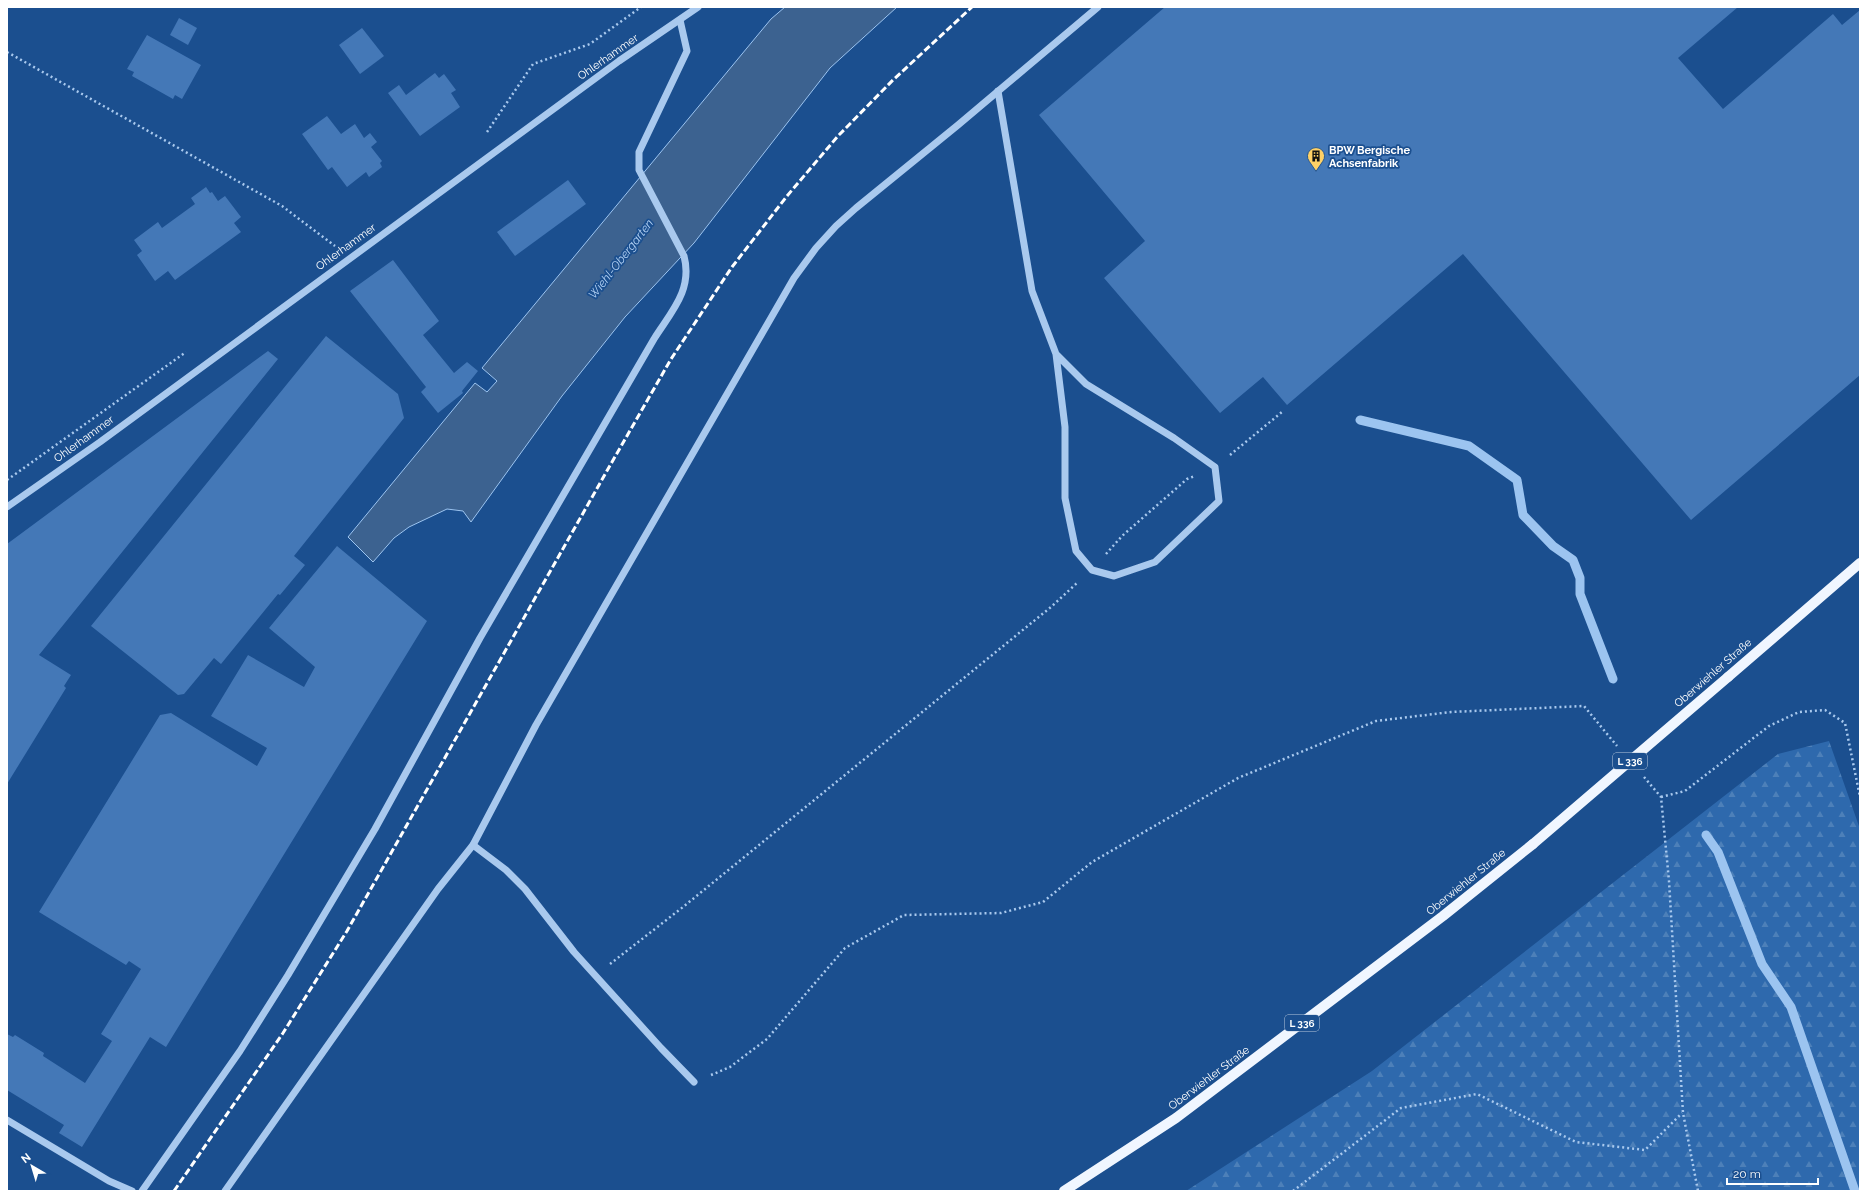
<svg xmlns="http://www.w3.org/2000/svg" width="1867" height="1198" font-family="Raleway,sans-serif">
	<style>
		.forest { fill: url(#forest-firs) }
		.water { fill: #3c6290; stroke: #9cc4f0 }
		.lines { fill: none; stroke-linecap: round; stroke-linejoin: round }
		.stream { stroke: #9cc4f0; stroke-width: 9 }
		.building { fill: #4478b7 }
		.path { stroke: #a9c9ee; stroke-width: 2.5; stroke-dasharray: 2 3; stroke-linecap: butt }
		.minor { stroke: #a9c9ee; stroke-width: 7 }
		.major { stroke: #f0f6ff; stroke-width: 10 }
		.rail { stroke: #fff; stroke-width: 3; stroke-dasharray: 7 3; stroke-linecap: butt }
		.major-bridge { stroke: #f0f6ff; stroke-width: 10 }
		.labels { text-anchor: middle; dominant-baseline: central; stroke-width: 3.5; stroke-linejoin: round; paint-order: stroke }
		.shield { fill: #1b4f8f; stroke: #bbcadd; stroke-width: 1 }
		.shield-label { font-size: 10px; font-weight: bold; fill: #fff }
		.street-label { font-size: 11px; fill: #fff; stroke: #1b4f8f }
		.poi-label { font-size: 11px; font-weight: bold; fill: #fff; stroke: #1b4f8f; text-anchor: start }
		.water-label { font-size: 12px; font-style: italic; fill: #b5d3f5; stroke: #1b4f8f }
	</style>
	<defs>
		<pattern id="forest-firs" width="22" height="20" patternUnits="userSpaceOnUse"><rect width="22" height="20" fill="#2e69ad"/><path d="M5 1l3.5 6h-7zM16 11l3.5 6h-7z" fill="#4d80b9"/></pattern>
	</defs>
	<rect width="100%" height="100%" fill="#1b4f8f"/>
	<!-- forest -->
	<path class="forest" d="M1829,741L1860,829V1191H1186L1372,1071L1778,754Z"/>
	<!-- water -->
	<path class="water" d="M785,7H897L830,68L694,243L625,317L562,396L471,522L463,511L447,509L409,527L394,538L373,562L348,537L475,383L487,392L497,381L482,368L771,19Z"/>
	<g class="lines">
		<!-- stream -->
		<g class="stream">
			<path d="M1360,420L1469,446L1517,480L1523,515L1553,546L1573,560L1580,578V594L1613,679"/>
			<path d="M1706,835L1718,852L1762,964L1791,1007L1855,1191"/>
		</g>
	</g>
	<!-- building -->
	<g class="building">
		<path d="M1165,7H1738L1678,58L1723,109L1833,14L1842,25L1860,10V375L1691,520L1463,254L1287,405L1263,377L1220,413L1104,278L1145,241L1039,115Z"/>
		<path d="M179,18L197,28L188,45L170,35Z"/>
		<path d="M362,28L384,56L360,74L339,45Z"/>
		<path d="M147,35L201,65L182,99L175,95L173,99L132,76L134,72L127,69Z"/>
		<path d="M435,73L439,78L444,74L456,90L451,93L460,107L420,136L388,93L399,85L406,95Z"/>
		<path d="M327,116L341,134L355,124L364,138L370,133L377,142L371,147L382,161L380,163L382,167L369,177L366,172L347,187L332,167L328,170L302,134Z"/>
		<path d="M568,180L586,204L515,256L497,232Z"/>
		<path d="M206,187L210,193L212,192L218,201L225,196L241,217L234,223L241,232L175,280L168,271L155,281L137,255L142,251L134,240L158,222L162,228L195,204L191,198Z"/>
		<path d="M393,260L439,321L423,335L454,373L467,362L478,371L462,391L463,393L438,413L421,392L426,387L350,291Z"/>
		<path d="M326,336L398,394L404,418L294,556L305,565L280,595L278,594L221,664L214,658L184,694L178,695L91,626Z"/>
		<path d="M268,351L278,359L39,655L71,675L64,686L66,688L7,784V544Z"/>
		<path d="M337,546L427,621L166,1047L150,1037L82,1147L59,1133L64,1125L7,1090V1034L13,1037L15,1035L44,1053L43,1056L85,1083L112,1041L101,1034L141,969L129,961L126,965L39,912L160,715L171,713L257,766L267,748L211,716L248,655L304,687L315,667L269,628Z"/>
	</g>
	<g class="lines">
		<!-- path -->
		<g class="path">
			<path d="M7,52L282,206L335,246"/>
			<path d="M487,132L533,64L590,44L641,7"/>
			<path d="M1230,455L1282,412"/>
			<path d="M7,480L186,352"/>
			<path d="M1106,554L1122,536L1187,479L1195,476"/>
			<path d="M1644,777L1661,797L1669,881L1683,1113L1698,1191"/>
			<path d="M1661,797L1685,791L1769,726L1799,712L1825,710L1845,723L1860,797"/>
			<path d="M610,964L683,907L1051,607L1077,583"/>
			<path d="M711,1075L730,1067L767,1039L845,948L904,915L1001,913L1043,902L1092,862L1238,778L1376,721L1451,712L1584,706L1617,746"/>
			<path d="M1293,1191L1401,1108L1477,1094L1576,1142L1645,1150L1682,1113"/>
		</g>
		<!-- minor -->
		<g class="minor">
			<path d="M998,91L1032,291L1056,354L1086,384L1174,438L1215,467L1219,501L1155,562L1114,576L1092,570L1076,551L1065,498V427L1056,354"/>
			<path d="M7,507L100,442L619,61L698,7"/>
			<path d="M473,845L506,870L525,889L574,952L661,1048L694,1082"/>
			<path d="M7,1120L109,1181L132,1191"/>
			<path d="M142,1191L240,1051L288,975L375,829L480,638L654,339C671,312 693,290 684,256L639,170V152L687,51L680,20"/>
			<path d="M225,1191L438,889L473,845L536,725L794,278L816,248L836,226L856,208L958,125L1098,7"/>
		</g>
		<!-- major -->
		<g class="major">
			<path d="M1728,677L1860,563"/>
			<path d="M1064,1191L1176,1118L1443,916L1533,844"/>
		</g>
		<!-- rail -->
		<path class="rail" d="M174,1191L283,1033L347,931L608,469L671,359L732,267L787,196L838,136L893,80L972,7"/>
		<!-- major-bridge -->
		<path class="major-bridge" d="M1533,844L1728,677"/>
	</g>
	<!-- icons -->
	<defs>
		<g id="building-pin" transform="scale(0.9)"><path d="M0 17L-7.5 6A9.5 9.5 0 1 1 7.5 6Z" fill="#ffd166" stroke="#1b4f8f"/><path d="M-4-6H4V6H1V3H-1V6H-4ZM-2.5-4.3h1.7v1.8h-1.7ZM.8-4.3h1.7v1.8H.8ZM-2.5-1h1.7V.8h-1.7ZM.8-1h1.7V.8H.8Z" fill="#111"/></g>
	</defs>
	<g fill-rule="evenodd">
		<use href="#building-pin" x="1316" y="156"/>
	</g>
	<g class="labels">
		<!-- shield labels -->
		<g class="shield">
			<rect x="1613" y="753" width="34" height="16" rx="3"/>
			<rect x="1285" y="1015" width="34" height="16" rx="3"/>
		</g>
		<g class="shield-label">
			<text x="1630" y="761">L 336</text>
			<text x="1302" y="1023">L 336</text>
		</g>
		<!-- street labels -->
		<g class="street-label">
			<text transform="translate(608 57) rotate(-35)">Ohlerhammer</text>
			<text transform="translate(346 247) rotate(-36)">Ohlerhammer</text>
			<text transform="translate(84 439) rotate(-36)">Ohlerhammer</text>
			<text transform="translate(1713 673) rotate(-41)">Oberwiehler Straße</text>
			<text transform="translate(1466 882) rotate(-39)">Oberwiehler Straße</text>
			<text transform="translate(1209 1078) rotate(-37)">Oberwiehler Straße</text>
		</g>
		<!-- poi labels -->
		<g class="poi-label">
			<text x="1329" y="150">BPW Bergische<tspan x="1329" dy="13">Achsenfabrik</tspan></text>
		</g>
		<!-- water labels -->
		<g class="water-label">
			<text transform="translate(621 259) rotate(-52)">Wiehl-Obergarten</text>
		</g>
	</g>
	<!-- border -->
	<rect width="1867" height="1198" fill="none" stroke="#ffffff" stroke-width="16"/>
	<!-- north arrow -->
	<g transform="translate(32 1166) rotate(322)" stroke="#1b4f8f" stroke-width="3" paint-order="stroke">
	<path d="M0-3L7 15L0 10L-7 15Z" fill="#ffffff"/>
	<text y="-6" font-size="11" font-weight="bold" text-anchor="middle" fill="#ffffff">N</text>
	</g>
	<!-- scale -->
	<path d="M1727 1178v6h91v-6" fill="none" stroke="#ffffff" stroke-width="2"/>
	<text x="1733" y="1178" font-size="12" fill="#ffffff" stroke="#1b4f8f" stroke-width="3" paint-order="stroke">20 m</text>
</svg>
